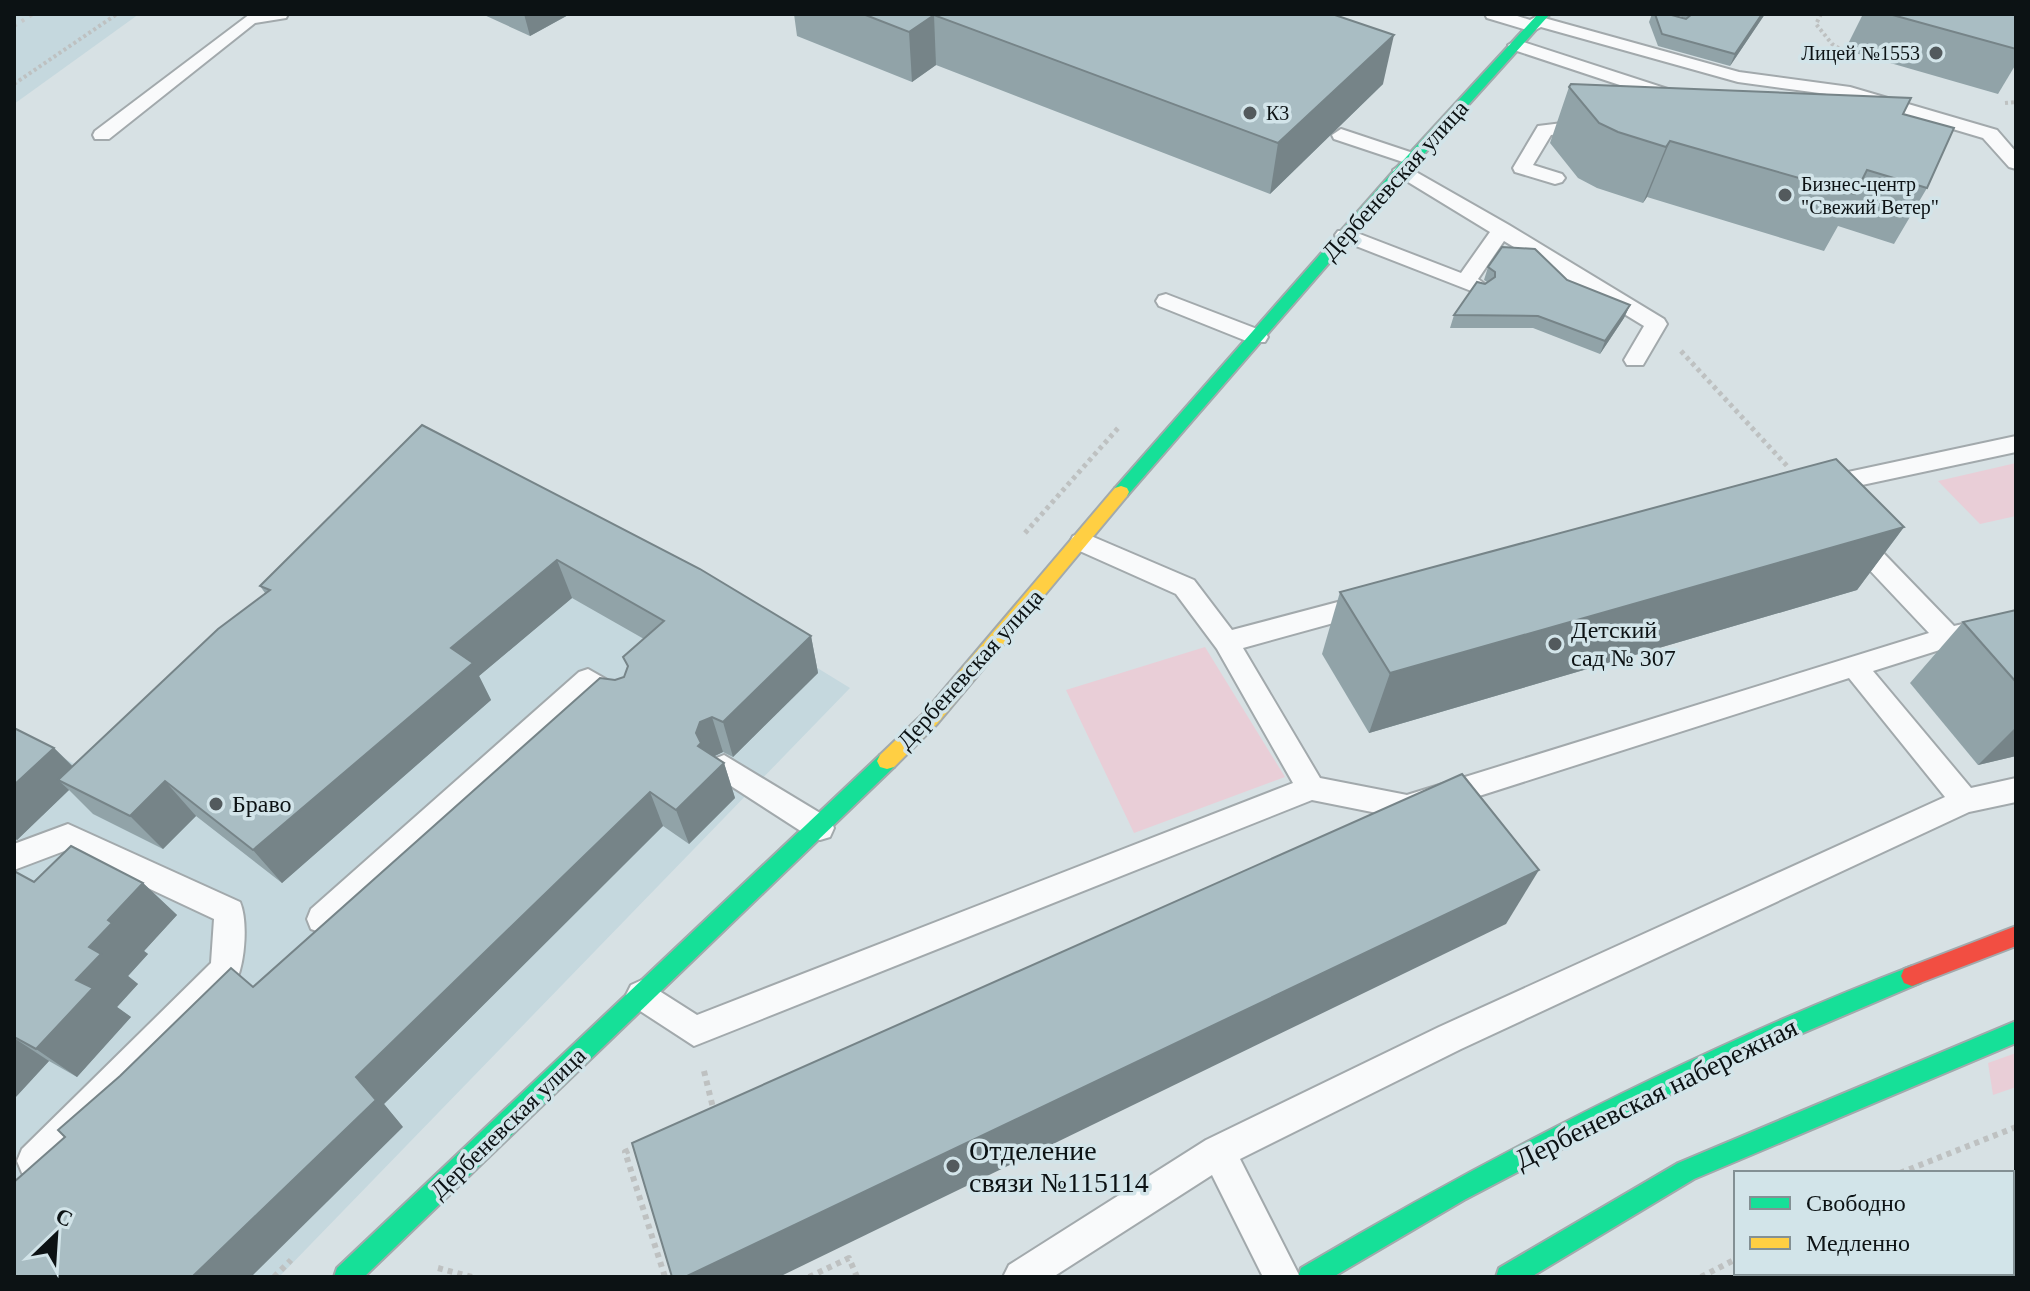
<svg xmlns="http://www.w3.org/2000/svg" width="2030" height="1291" font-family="Georgia,serif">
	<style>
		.built { fill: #c5d8de }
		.green { fill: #e9ced7 }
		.water { fill: #97d4e7 }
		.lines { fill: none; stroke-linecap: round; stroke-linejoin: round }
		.lane-casing { stroke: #a2a9ac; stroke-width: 4 }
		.fast-casing { stroke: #a2a9ac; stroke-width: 4 }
		.slow-casing { stroke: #a2a9ac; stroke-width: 4 }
		.jam-casing { stroke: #a2a9ac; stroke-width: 4 }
		.path-far2 { stroke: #bec1c1; stroke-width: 4; stroke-dasharray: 3 3; stroke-linecap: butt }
		.path-far1 { stroke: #bec1c1; stroke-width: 5; stroke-dasharray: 4 4; stroke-linecap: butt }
		.path { stroke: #bec1c1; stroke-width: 6; stroke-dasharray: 5 5; stroke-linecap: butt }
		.lane { fill: #f9fafb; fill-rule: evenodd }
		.fast { fill: #16e098; fill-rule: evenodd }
		.slow { fill: #ffcf43; fill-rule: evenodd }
		.jam { fill: #f24e42; fill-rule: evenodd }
		.rail { stroke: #c5c8c9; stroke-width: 4; stroke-dasharray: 3 6; stroke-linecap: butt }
		.wall { fill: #91a3a8 }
		.shaded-wall { fill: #768488 }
		.building { fill: #a9bdc3; stroke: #768488; stroke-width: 2 }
		.poi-dot { fill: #535a5d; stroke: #d2e4e9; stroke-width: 3 }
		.labels { text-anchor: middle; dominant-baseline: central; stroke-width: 7; stroke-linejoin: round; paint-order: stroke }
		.far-poi-label { font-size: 20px; fill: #0c1214; stroke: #d2e4e9; text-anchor: start }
		.street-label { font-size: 24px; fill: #0c1214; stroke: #d2e4e9 }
		.poi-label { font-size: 24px; fill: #0c1214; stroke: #d2e4e9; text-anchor: start }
		.near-street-label { font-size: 28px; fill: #0c1214; stroke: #d2e4e9 }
		.near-poi-label { font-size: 28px; fill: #0c1214; stroke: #d2e4e9; text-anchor: start }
	</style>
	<rect width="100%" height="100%" fill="#d7e1e4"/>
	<!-- built -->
	<g class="built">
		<path d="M14,14H139L14,104Z"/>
		<path d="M439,458L713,604L850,688L279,1277H14V733L118,786Z"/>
	</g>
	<!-- green -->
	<g class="green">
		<path d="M2016,463V516L1980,524L1938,481Z"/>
		<path d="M1205,647L1285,777L1134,833L1066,690Z"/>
		<path d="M2016,1053V1087L1993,1095L1988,1063Z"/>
	</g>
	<!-- water -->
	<path class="water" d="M2016,1173V1277H1801L1808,1273H2012V1175Z"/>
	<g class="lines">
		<!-- lane casing -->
		<g class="lane-casing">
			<g id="lane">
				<path d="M250,14H288L286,18L255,23L109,139H95L93,135L95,131Z"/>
				<path d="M1485,14H1511L1530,20L1537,16L1739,72L1850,87L1997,130L2016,152V169L2009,167L1983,138L1842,96L1738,82L1541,27L1533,31L1527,30L1487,18Z"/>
				<path d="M1517,40L1683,94L1686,98L1677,103L1671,102L1511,49L1508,45Z"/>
				<path d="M1587,120L1596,126L1593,130L1551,135L1533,165L1562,174L1565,178L1562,182L1555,184L1515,172L1513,168L1538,126Z"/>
				<path d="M1341,129L1419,155L1421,159L1412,165L1334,139L1332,135Z"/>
				<path d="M1402,164L1509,225L1664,319L1667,324L1643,365H1627L1624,360L1644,326L1504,241L1478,279L1489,287L1479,294L1338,239L1335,235L1338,231H1352L1461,273L1490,232L1395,174L1393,170Z"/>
				<path d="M1166,294L1265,332L1268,337L1265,342H1249L1159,306L1156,301L1159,296Z"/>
				<path d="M2016,436V452L1820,494L1812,492L1808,486L1812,480L1820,478Z"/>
				<path d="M1855,530L1864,533L1954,626L2016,612V632L1949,647L1873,671L1971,788L2016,778V802L1969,812L1461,1049L1240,1159L1300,1277H1263L1212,1175L1053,1277H1003L1009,1265L1206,1140L1439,1027L1945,797L1849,678L1407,819L1312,800L694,1046L631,1005L626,995L631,985L642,980L697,1015L1293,783L1217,649L1176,594L1073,548L1070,542L1073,536L1082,533L1091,536L1194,580L1232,630L1368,594L1377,597L1381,604L1377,611L1243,648L1320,778L1407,795L1929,633L1846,545L1843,539L1846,533Z"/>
				<path d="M588,669L632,694L636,702L632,710C616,715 604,703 590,695L333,929L322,933L311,929L307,919L311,909L579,672Z"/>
				<path d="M724,755L830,819L834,828L830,837L820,840L810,837L714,775L710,767L714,759Z"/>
				<path d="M68,824L240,902C248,921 245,960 237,979L46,1173L34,1178L22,1173L17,1161L22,1149L211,963L214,919L67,850L14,870V844Z"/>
			</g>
		</g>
		<!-- fast casing -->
		<g class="fast-casing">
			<g id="fast">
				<path d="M1538,14H1550L1407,173L1127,496H1115L1113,492L1115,488L1397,167Z"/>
				<path d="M887,753L894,755L897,761L894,767L364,1277H334L337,1268L880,755Z"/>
				<path d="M1912,966L1920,969L1923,976L1920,983L1765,1049L1613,1122L1464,1200L1333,1277H1298L1301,1268C1497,1152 1700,1048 1912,966Z"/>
				<path d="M2016,1021V1043L1694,1179L1531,1277H1496L1499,1268L1678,1163Z"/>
			</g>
		</g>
		<!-- slow casing -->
		<g class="slow-casing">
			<path id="slow" d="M1121,486L1127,488L1129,492L1127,496L937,724L894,767L887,769L880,767L877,761L880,755L923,714L1115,488Z"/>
		</g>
		<!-- jam casing -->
		<g class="jam-casing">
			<path id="jam" d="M2016,926V946L1912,986L1904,983L1901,976L1904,969Z"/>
		</g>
		<!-- path-far2 -->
		<g class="path-far2">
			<path d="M1821,14L1816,24L1832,44L1854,58"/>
			<path d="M14,84L117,14"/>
			<path d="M2005,103L2016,102"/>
		</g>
		<!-- path-far1 -->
		<g class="path-far1">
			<path d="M1681,351L1788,467"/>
			<path d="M1025,533L1119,427"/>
		</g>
		<!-- path -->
		<g class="path">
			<path d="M704,1071L714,1112"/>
			<path d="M638,1146L625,1152L665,1277"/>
			<path d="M1900,1173L2016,1127"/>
			<path d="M438,1268L472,1277"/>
			<path d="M274,1277L291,1260"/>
			<path d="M809,1277L849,1258L857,1277"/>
			<path d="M1701,1277L1736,1259"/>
		</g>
		<!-- lane -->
		<use href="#lane" class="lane"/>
		<!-- fast -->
		<use href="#fast" class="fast"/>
		<!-- slow -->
		<use href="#slow" class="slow"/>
		<!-- jam -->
		<use href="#jam" class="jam"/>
		<!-- rail -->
		<path class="rail" d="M14,26L33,14"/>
	</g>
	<!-- wall -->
	<g class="wall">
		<path d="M482,14H570L530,36Z"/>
		<path d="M794,14H1332L1383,84L1270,194L936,65L912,82L797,36Z"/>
		<path d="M1652,14H1668L1686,19L1676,14H1765L1730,66L1658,46L1649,22Z"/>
		<path d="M1863,14H2016V64L1998,94L1845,50Z"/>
		<path d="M1569,87L1903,114L1927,188L1894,244L1838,226L1824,251L1647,197L1643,203L1597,188L1578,178L1550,143Z"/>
		<path d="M1488,267L1567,280L1630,305L1624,318L1600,354L1533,328H1450L1454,315L1487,282L1484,280Z"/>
		<path d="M422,425L811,636L818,673L733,757L723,752L714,756L724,763L735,798L689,844L663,826L384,1104L403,1127L253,987L615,680L624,677L628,668L623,657L644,639L572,598L479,676L491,700L282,883L196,816L163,849L93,814L69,790L17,840L14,838V728L54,748L73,766L265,593L260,586Z"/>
		<path d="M1904,527L1857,590L1369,733L1322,654L1340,592Z"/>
		<path d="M2016,610V756L1978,765L1910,683L1963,622Z"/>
		<path d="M14,871L34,882L143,883L177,915L144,951L148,954L128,976L138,984L117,1007L131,1017L77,1077L49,1061L14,1099Z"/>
	</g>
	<!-- shaded-wall -->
	<g class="shaded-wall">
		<path d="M524,14H570L530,36Z"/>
		<path d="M1762,14H1765L1730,66L1735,54Z"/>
		<path d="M934,15L936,65L912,82L909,32Z"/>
		<path d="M1394,35L1383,84L1270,194L1278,143Z"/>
		<path d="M1670,141L1647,197L1643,203L1666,147Z"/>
		<path d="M1630,305L1624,318L1600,354L1605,341Z"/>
		<path d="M1904,527L1857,590L1369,733L1390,673Z"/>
		<path d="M557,560L572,598L479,676L491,700L282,883L253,850L451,648Z"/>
		<path d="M811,636L818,673L733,757L723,722Z"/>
		<path d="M712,717L723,752L711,758L724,763L735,798L689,844L676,810L698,746L696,733L700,722Z"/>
		<path d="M2016,727V756L1978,765Z"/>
		<path d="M54,748L83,777L58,780L69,790L17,840L14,837V785Z"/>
		<path d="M165,781L196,816L163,849L130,816Z"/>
		<path d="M650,792L663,826L384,1104L403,1127L251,1277H192L356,1077Z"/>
		<path d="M1539,870L1506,924L779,1277H685Z"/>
		<path d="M143,883L177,915L144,951L148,954L128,976L138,984L117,1007L131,1017L77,1077L36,1049L76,980L89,947L108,920Z"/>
		<path d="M14,1038L49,1061L14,1099Z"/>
	</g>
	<!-- building -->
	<g class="building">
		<path d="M863,14H1332L1394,35L1278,143L934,15L909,32Z"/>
		<path d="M1655,14H1668L1686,19L1692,14H1762L1735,54L1662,34Z"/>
		<path d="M1889,14H2016V49Z"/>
		<path d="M1571,84L1911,98L1903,114L1954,128L1927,188L1867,170L1855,194L1670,141L1666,147L1618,132L1599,123L1569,87Z"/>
		<path d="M1502,247L1535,249L1567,280L1630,305L1605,341L1538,316L1454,315L1477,282L1485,284L1495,277V272L1488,267Z"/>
		<path d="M422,425L700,569L811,636L723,722L712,717L700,722L696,733L701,743L698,746L724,763L676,810L650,792L356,1077L376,1100L192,1277H14V1182L65,1137L58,1130L120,1076L231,968L253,987L600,678L615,680L624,677L628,666L623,657L664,621L557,560L451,648L473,663L253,850L165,781L130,816L58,780L218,629L270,590L260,586Z"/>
		<path d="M1836,459L1904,527L1390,673L1340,592Z"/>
		<path d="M2016,610V682L1963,622Z"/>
		<path d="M14,728L54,748L14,785Z"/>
		<path d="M1462,774L1539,870L685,1277H672L632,1143Z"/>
		<path d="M71,846L143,883L108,920L112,923L89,947L101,954L76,980L93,988L36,1049L14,1037V871L34,882Z"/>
	</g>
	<!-- markers -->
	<g class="poi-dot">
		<circle cx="1936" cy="53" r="8"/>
		<circle cx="1250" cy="113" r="8"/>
		<circle cx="1785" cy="195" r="8"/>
		<circle cx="1555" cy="644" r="8"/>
		<circle cx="216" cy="804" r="8"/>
		<circle cx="953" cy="1166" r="8"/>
	</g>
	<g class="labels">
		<!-- far-poi labels -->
		<g class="far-poi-label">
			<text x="1920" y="53" text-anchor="end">Лицей №1553</text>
			<text x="1266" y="113">К3</text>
			<text x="1801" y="184">Бизнес-центр<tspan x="1801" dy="23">"Свежий Ветер"</tspan></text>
		</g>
		<!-- street labels -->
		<g class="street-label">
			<text transform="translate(1395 180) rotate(-48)">Дербеневская улица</text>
			<text transform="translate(970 669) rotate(-48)">Дербеневская улица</text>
			<text transform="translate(508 1123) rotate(-44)">Дербеневская улица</text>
		</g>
		<!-- poi labels -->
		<g class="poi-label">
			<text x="1571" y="630">Детский<tspan x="1571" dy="28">сад № 307</tspan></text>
			<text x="232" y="804">Браво</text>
		</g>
		<!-- near-street labels -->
		<g class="near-street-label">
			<text transform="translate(1656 1093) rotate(-26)">Дербеневская набережная</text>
		</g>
		<!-- near-poi labels -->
		<g class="near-poi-label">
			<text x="969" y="1150">Отделение<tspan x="969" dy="32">связи №115114</tspan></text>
		</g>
	</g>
	<!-- border -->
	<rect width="2030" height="1291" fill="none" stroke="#0c1214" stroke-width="32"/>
	<!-- legend -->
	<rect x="1734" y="1171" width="280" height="104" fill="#d2e4e9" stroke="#839094" stroke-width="2"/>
	<rect x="1750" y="1197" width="40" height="12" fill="#16e098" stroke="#839094" stroke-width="2"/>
	<text x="1806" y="1211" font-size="24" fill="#0c1214">Свободно</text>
	<rect x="1750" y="1237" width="40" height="12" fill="#ffcf43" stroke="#839094" stroke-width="2"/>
	<text x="1806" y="1251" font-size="24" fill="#0c1214">Медленно</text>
	<!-- north arrow -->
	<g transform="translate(56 1235) rotate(25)" stroke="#d2e4e9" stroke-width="6" paint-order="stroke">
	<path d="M0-6L14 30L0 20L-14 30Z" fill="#0c1214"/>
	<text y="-12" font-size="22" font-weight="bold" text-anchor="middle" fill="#0c1214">С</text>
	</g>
</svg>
